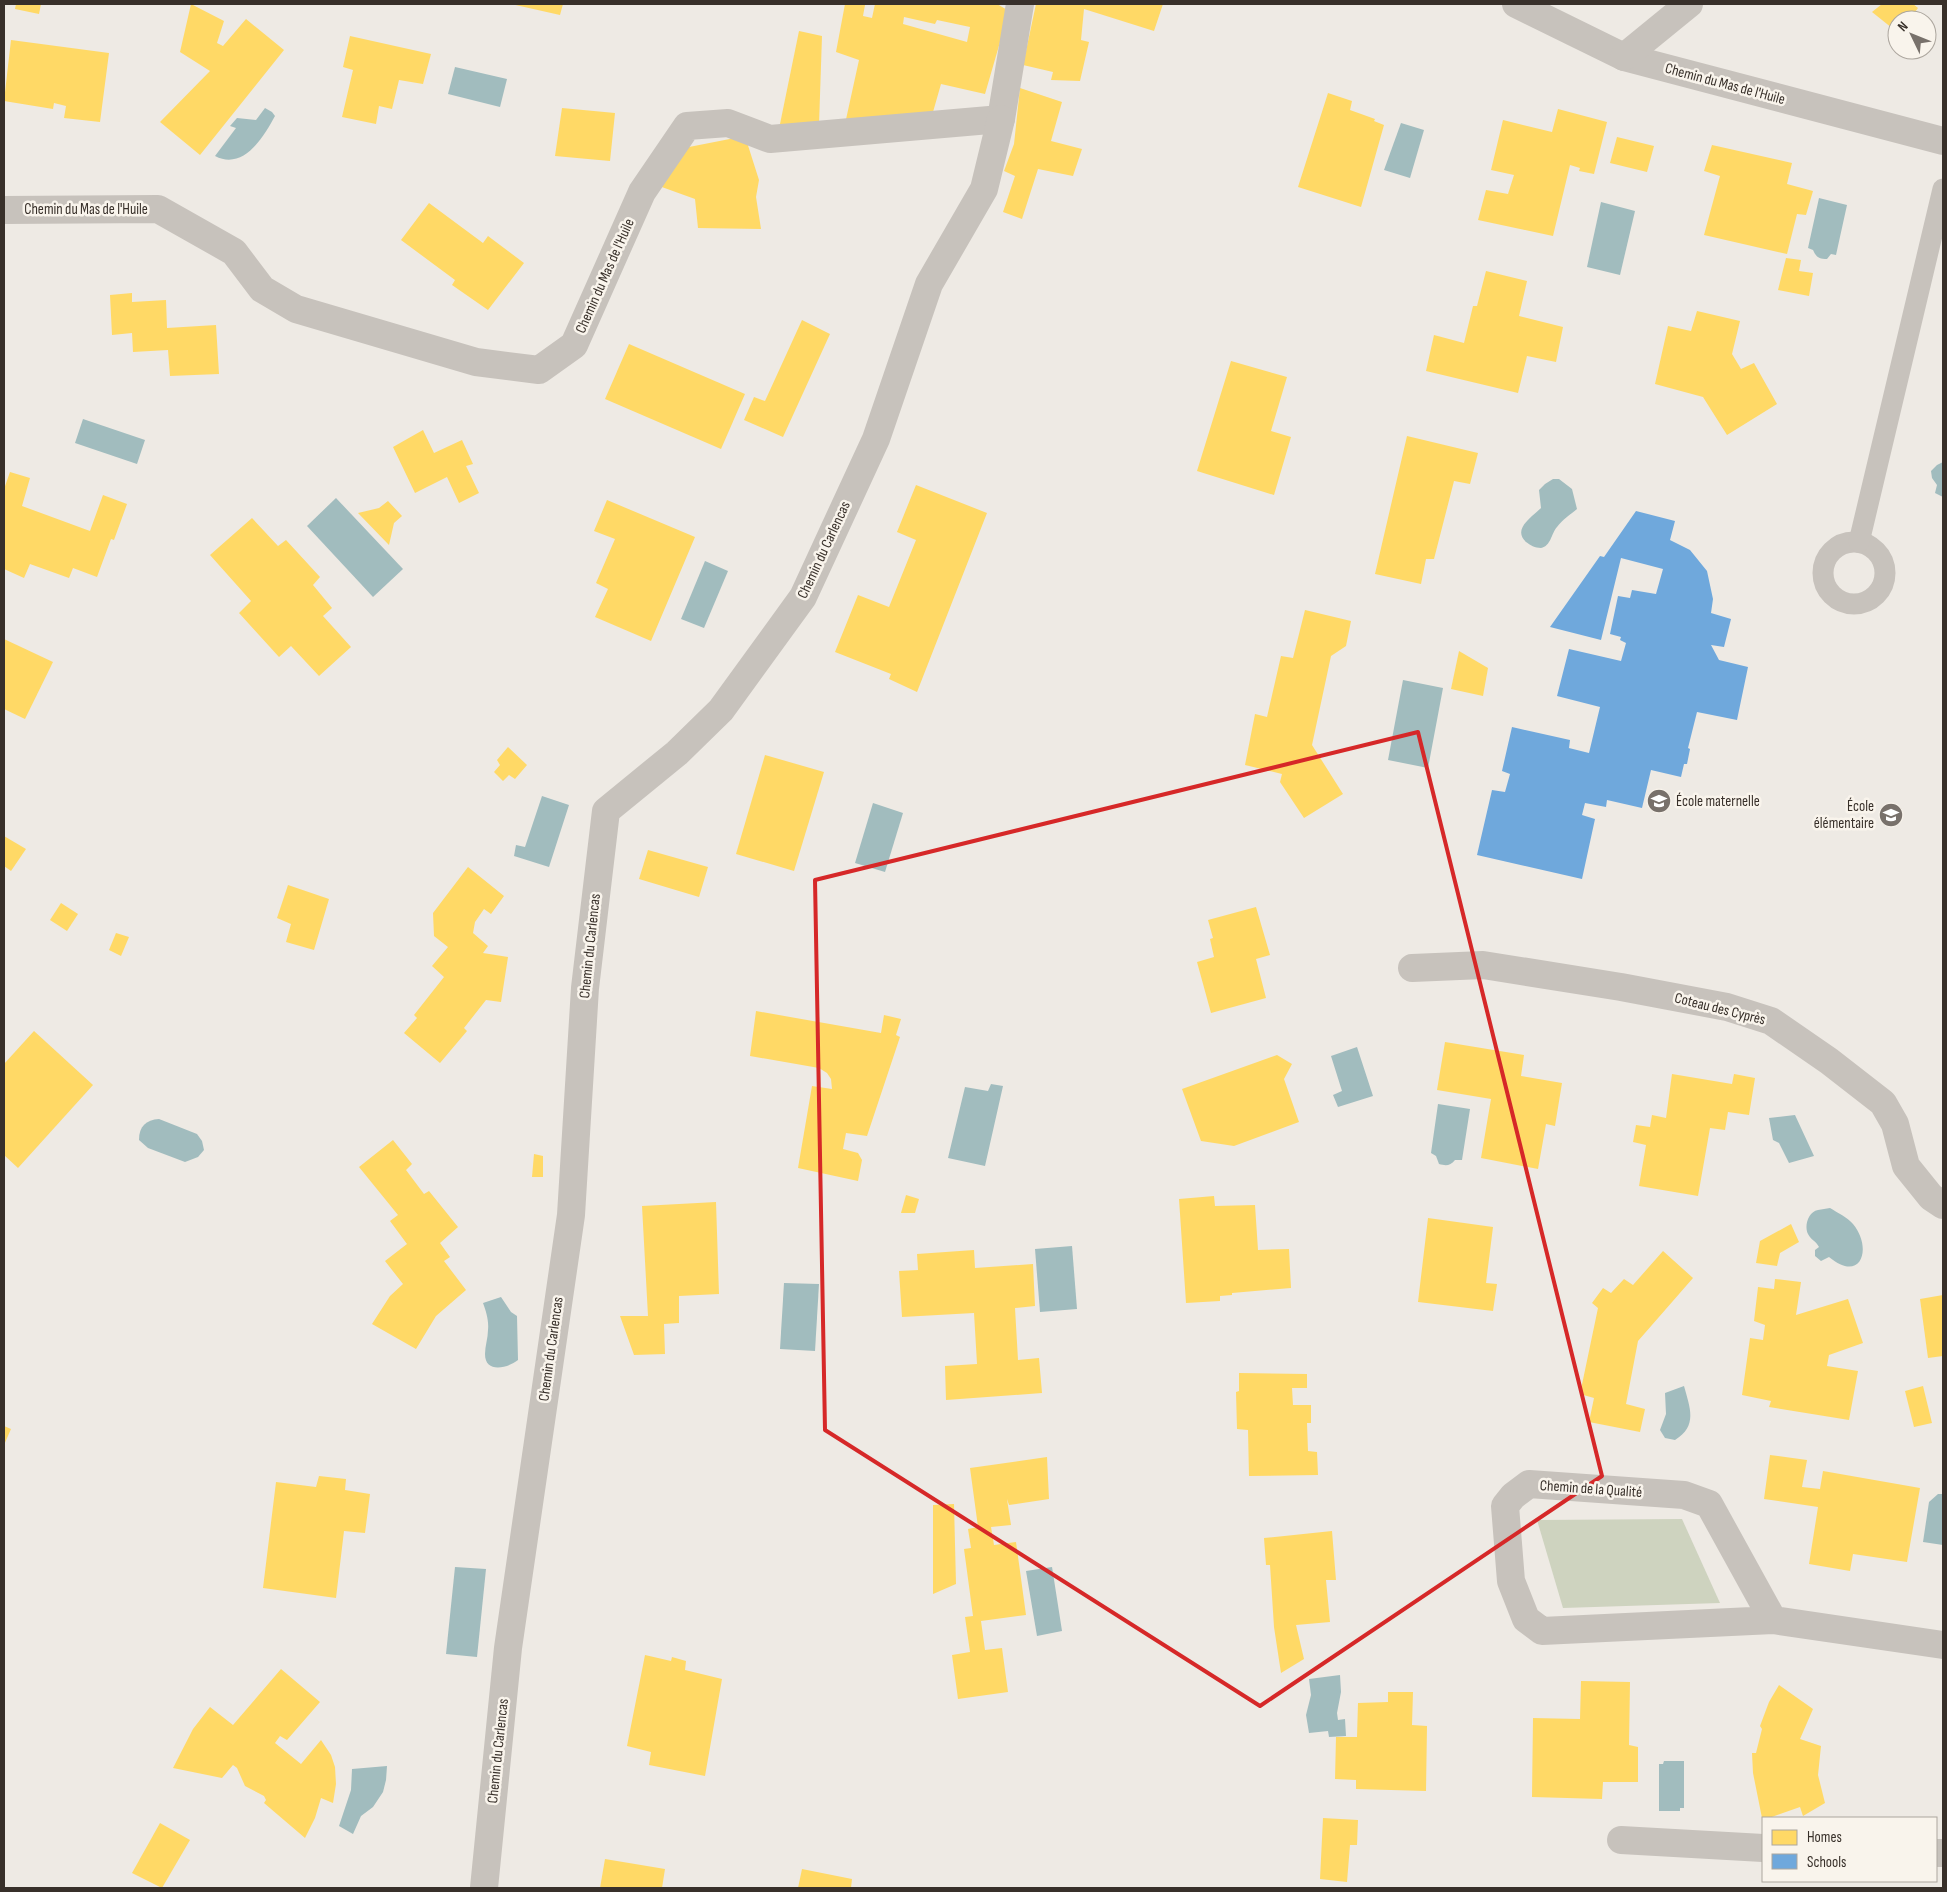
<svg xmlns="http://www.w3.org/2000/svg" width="1947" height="1892" font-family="'Sofia Sans Condensed',sans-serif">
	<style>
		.green { fill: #ced3bf }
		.water { fill: #a1bcbe }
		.homes { fill: #ffd966; fill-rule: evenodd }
		.schools { fill: #6fa8dc }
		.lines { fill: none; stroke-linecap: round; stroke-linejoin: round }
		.service { stroke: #c7c2bc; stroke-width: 21 }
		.minor { stroke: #c7c2bc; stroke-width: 28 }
		.marked { fill: none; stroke: #d62828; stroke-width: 4; stroke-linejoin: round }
		.labels { text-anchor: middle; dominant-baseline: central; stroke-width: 5; stroke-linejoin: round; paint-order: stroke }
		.street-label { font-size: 15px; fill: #38302a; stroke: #f9f4ec }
		.poi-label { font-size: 15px; fill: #38302a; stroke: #f9f4ec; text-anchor: start }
	</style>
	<rect width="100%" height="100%" fill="#eeeae4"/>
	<!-- green -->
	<path class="green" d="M1682,1519L1720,1603L1563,1608L1537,1520Z"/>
	<!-- water -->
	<g class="water">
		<path d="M455,67L507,79L500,107L448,94Z"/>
		<path d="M265,108L272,112L275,116C264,136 244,171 215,156L236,128L230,126L237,118L256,120Z"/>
		<path d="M1401,123L1424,130L1410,178L1384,170Z"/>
		<path d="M1819,198L1847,205L1836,255L1831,254L1827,259C1819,259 1816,257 1813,250L1808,248Z"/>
		<path d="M1601,202L1635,211L1620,275L1587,267Z"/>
		<path d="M83,419L145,440L137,464L75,443Z"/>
		<path d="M1943,462V497L1935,493L1937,485L1932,478L1931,471L1937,465Z"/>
		<path d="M1553,479H1559L1572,489L1577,509C1571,514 1562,520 1557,527C1551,534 1551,546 1541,548C1535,548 1530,545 1526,542C1512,529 1532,517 1541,508L1539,490L1545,484Z"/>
		<path d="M336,498L403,569L373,597L307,526Z"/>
		<path d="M705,561L728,571L704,628L681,619Z"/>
		<path d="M1403,680L1443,688L1428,768L1388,760Z"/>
		<path d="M542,796L569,805L549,867L514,856L516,845L525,847Z"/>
		<path d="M873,803L903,813L885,872L855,863Z"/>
		<path d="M1357,1047L1373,1096L1338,1107L1333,1095L1342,1091L1331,1056Z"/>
		<path d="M991,1084L1003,1086L985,1166L948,1158L965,1087L988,1091Z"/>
		<path d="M1438,1104L1470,1109L1462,1160H1455C1450,1166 1446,1166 1439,1164L1436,1156L1431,1153Z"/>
		<path d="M1795,1115L1814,1156L1789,1163L1779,1143L1773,1140L1769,1118Z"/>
		<path d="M159,1119L197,1134L202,1141L204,1150L198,1157L185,1162L148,1148L139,1140C139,1126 146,1120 159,1119Z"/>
		<path d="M1830,1208C1838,1213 1847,1217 1853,1224C1873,1248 1861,1284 1829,1257L1821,1261L1815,1256V1250L1819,1247C1816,1241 1811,1240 1808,1234C1804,1226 1808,1212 1818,1210C1822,1209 1826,1209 1830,1208Z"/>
		<path d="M1072,1246L1077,1309L1040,1312L1035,1249Z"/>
		<path d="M784,1283L819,1284L815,1351L780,1349Z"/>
		<path d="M501,1297L511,1312L517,1316L518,1360C508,1368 485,1374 485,1354C485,1346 488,1338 488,1330C489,1321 486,1311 483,1303Z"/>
		<path d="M1684,1386C1690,1408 1698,1426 1675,1440L1665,1438L1660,1430L1666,1414L1665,1393Z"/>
		<path d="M1938,1494H1943V1545L1923,1542L1929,1502Z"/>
		<path d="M455,1567L486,1569L477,1657L446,1654Z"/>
		<path d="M1052,1567L1062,1631L1037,1636L1026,1571Z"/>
		<path d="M1340,1675L1341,1692L1337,1713L1338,1720L1345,1719L1346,1736L1329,1737L1328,1731L1309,1733L1306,1715L1311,1695L1309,1679Z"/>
		<path d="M1664,1761H1684V1808H1680V1811H1659V1764H1663Z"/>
		<path d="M387,1766L386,1780L383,1792L373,1807L361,1816L353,1834L339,1826L351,1790L352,1769Z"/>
	</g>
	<!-- homes -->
	<g class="homes">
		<path d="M16,4H41L39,14L15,9Z"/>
		<path d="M191,4L224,21L217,43L223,46L246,19L284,50L200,155L160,122L210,71L180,52Z"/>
		<path d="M511,4H563L560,15Z"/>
		<path d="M845,4L865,5L863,16L872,18L875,4H997L1009,11L985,94L941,84L931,119L845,124L859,60L836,52ZM904,17L935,24L937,20L970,27L967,42L903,24Z"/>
		<path d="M1036,4H1163L1154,31L1084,9L1081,40L1089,42L1080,81L1051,80L1053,72L1023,65Z"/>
		<path d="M1882,4H1913L1918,8L1909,20H1897V32L1872,12Z"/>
		<path d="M799,31L822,36L819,125L780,124Z"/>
		<path d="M350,36L431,54L423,84L399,80L392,109L379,106L376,124L342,117L353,70L343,67Z"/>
		<path d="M11,40L109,53L100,122L64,118L66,106L54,103L53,109L4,101Z"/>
		<path d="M1020,88L1062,102L1051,141L1082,149L1073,176L1038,169L1022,219L1003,212L1015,176L1004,171L1014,144Z"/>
		<path d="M1328,93L1352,101L1350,110L1375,119L1374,121L1384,125L1361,207L1298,187Z"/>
		<path d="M562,108L615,113L610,161L555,156Z"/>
		<path d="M1558,109L1607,122L1594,174L1579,171L1580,168L1570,165L1553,236L1478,220L1486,190L1508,194L1514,175L1491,170L1503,120L1552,132Z"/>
		<path d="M745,136L759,180L756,197L761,229L698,228L695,199L659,186L689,147Z"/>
		<path d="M1617,137L1654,146L1647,172L1610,163Z"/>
		<path d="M1712,145L1792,163L1787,184L1813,191L1806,215L1797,214L1787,254L1704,235L1720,176L1704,171Z"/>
		<path d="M429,203L483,243L488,236L524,263L488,310L452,285L455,280L401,240Z"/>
		<path d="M1786,258L1801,260L1799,271L1813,273L1809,296L1778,290Z"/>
		<path d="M1486,271L1527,281L1519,316L1563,327L1556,362L1527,356L1518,393L1426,371L1434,335L1464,343L1473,306H1477Z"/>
		<path d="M132,293V302L166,300L167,328L216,325L219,374L170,376L168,350L133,352L132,333L112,335L110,295Z"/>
		<path d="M1697,311L1740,321L1732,354L1741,369L1754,363L1777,404L1727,435L1703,397L1655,384L1668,326L1691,331Z"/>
		<path d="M802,320L830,334L783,437L744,420L754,397L765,401Z"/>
		<path d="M629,344L745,394L721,449L605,399Z"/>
		<path d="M1231,361L1287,377L1271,431L1291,437L1274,495L1197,471Z"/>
		<path d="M423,430L434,453L462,440L473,464L466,466L479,493L459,503L447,477L415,493L393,447Z"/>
		<path d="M1407,436L1478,453L1470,484L1454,481L1434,559H1426L1421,584L1375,574Z"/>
		<path d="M10,472L30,478L22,506L90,531L103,495L127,504L114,540L111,539L97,577L73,568L69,578L30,564L24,578L4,569V489Z"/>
		<path d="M916,485L987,513L917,692L889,679L891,674L835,652L858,595L889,607L916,540L897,532Z"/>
		<path d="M607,500L695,537L651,641L595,617L608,589L596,583L615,539L594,531Z"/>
		<path d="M388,501L402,516L394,523L389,545L358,513L379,508Z"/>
		<path d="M252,518L278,546L286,540L320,577L313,585L332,608L323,616L351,647L319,676L291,646L279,657L239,613L251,601L210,555Z"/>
		<path d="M1305,610L1351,621L1346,646L1331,656L1312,745L1343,794L1304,818L1280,782L1282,774L1245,765L1255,714L1267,717L1281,656L1293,658Z"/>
		<path d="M4,639L53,662L25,719L4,709Z"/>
		<path d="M1459,651L1488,668L1483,696L1451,689Z"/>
		<path d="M508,747L527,765L515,779L509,775L503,781L494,772L500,765L497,760Z"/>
		<path d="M765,755L824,772L794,871L736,854Z"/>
		<path d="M4,836L26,849L11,871L4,866Z"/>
		<path d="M648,850L708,867L699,897L639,879Z"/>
		<path d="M468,867L504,896L491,914L484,909L475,922L473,933L488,946L483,953L508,957L501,1002L486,1000L464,1028L467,1031L440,1063L404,1033L417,1018L414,1015L444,977L432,966L448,947L434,936L433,913Z"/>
		<path d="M288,885L329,899L314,950L286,942L291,924L277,918Z"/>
		<path d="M61,903L78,914L67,931L50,920Z"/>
		<path d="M1256,907L1270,955L1256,959L1266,998L1211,1013L1197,962L1214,957L1210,939L1213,938L1208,920Z"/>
		<path d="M116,933L129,937L121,956L109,950Z"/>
		<path d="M756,1011L881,1033L884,1015L901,1019L896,1035L900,1037L867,1136L846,1133L843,1149L858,1153L862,1160L858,1181L798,1168L812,1086L832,1089L831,1079L827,1073L819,1068L750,1056Z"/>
		<path d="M34,1031L93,1085L18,1168L4,1155V1064Z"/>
		<path d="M1445,1042L1524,1055L1521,1076L1562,1083L1555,1126L1546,1124L1538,1169L1481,1158L1491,1099L1437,1090Z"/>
		<path d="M1277,1055L1292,1064L1284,1079L1299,1122L1234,1146L1201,1141L1182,1089Z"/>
		<path d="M1672,1074L1732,1084L1734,1074L1755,1078L1749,1115L1728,1112L1725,1130L1710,1128L1698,1196L1639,1186L1646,1145L1633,1142L1636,1125L1650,1127L1652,1115L1666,1118Z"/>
		<path d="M393,1140L412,1164L406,1170L424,1194L429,1191L458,1227L440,1243L450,1257L444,1261L466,1290L436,1316L416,1349L372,1324L390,1296L403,1284L385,1261L407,1244L390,1221L398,1215L359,1167Z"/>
		<path d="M534,1154L543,1156V1177H532Z"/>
		<path d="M906,1195L919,1199L915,1213H901Z"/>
		<path d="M1214,1196L1215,1206L1255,1205L1258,1250L1289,1249L1291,1288L1232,1293V1295L1220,1296V1301L1186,1303L1179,1199Z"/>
		<path d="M716,1202L719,1294L679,1296V1323L664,1324L665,1354L634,1355L620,1316H648L642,1206Z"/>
		<path d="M1428,1218L1493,1227L1486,1283L1497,1284L1493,1311L1418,1302Z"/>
		<path d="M1791,1224L1799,1242L1780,1253L1777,1266L1756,1263L1760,1241Z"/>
		<path d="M974,1250L975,1268L1033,1264L1035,1306L1015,1308L1018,1360L1039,1358L1042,1393L946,1400L945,1366L977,1364L974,1313L902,1317L899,1271L918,1270L917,1254Z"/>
		<path d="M1663,1251L1693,1278L1638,1341L1626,1404L1645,1409L1640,1432L1589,1422L1594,1398L1580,1394L1598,1308L1592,1303L1603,1288L1611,1293L1624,1279L1633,1285Z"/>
		<path d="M1775,1279L1801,1282L1796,1315L1848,1299L1863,1343L1829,1355L1827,1366L1858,1371L1849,1420L1769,1407L1771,1401L1742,1395L1750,1338L1763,1340L1765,1325L1754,1321L1758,1287L1774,1289Z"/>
		<path d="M1943,1295V1356L1928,1358L1920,1299Z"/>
		<path d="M1239,1373L1307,1374V1388H1292L1293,1405H1311V1423H1307L1308,1451L1317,1452L1318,1475L1249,1476L1248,1430L1237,1429L1236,1392L1239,1391Z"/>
		<path d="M1923,1386L1932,1423L1914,1427L1905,1391Z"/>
		<path d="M4,1426L11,1429L4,1445Z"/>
		<path d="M1770,1455L1807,1460L1802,1487L1820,1489L1823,1471L1920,1488L1907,1562L1853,1554L1850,1571L1809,1564L1818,1507L1764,1499Z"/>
		<path d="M1047,1457L1049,1499L1009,1505L1007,1499L1011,1525L991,1527L994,1545L1016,1542L1026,1615L981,1621L985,1650L1002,1648L1008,1692L958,1699L952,1655L970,1652L965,1617L973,1616L964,1549L971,1548L968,1529L978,1527L970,1468Z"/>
		<path d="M319,1476L346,1479L345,1490L370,1494L365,1533L344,1531L336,1598L263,1588L276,1482L316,1487Z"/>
		<path d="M954,1504L956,1584L933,1594V1505Z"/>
		<path d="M1332,1531L1336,1580H1326L1330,1622L1296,1625L1304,1659L1281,1673L1274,1627L1270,1565H1266L1264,1538Z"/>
		<path d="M645,1655L671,1661L672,1657L686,1661L685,1670L722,1679L705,1776L649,1765L651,1752L627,1746Z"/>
		<path d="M281,1669L320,1702L287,1740L280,1736L275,1743L301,1764L321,1740L331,1755L335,1767L336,1784L333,1803L321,1798L315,1818L305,1838L264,1803L266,1800L264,1796L245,1786L237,1768L233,1765L222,1778L173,1768L193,1729L210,1707L233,1725Z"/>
		<path d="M1581,1681L1630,1682L1629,1745L1638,1747V1782H1603L1602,1799L1532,1797L1533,1718L1580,1719Z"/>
		<path d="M1779,1685L1813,1709L1800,1739L1821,1746L1818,1775L1825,1803L1803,1816L1800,1807L1769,1818H1762L1753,1773L1752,1753H1756L1762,1729L1760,1726L1769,1702Z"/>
		<path d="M1388,1692H1413L1412,1725L1427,1726L1426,1791L1356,1789V1780L1335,1779L1336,1737H1357L1358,1703L1388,1702Z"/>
		<path d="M1323,1818L1358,1820L1357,1845H1350L1347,1882L1320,1879Z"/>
		<path d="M160,1823L190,1840L162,1888L132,1873Z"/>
		<path d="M605,1859L665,1869L662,1888H600Z"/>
		<path d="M802,1869L852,1879L851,1888H798Z"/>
	</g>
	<!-- schools -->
	<path class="schools" d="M1636,511L1675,521L1670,540L1690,550L1707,571L1713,599L1711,613L1731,619L1724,647L1711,645L1719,660L1748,667L1737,720L1697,712L1688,748L1690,749L1687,764H1684L1681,777L1651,770L1642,808L1607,800L1606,807L1585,803L1582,815L1595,819L1582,879L1477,855L1492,790L1505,792L1510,774L1502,771L1512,727L1570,740L1569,748L1589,753L1600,707L1557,696L1569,649L1621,661L1626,643L1620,640L1621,637L1610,634L1618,596L1630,598L1632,590L1656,594L1663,569L1621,558L1601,640L1550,627L1600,556L1604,557Z"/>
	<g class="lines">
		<!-- service -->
		<g class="service">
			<circle cx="1854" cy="573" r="31"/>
			<path d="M1859,542L1943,189"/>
		</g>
		<!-- minor -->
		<g class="minor">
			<path d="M1516,4L1624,57L1943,141"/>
			<path d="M1624,57L1689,4"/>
			<path d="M4,210L158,209L234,252L262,289L296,309L476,362L539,370L574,345L642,192L687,126L728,123L770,139L1001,119L1020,4"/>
			<path d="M1412,968L1483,965L1621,987L1727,1007L1771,1021L1829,1061L1883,1103L1895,1124L1906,1166L1931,1197L1943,1205"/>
			<path d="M1773,1620L1709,1504L1684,1495L1529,1484L1513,1496L1505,1506L1511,1581L1526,1619L1542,1631L1773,1620L1943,1645"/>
			<path d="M1621,1840L1763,1848"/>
			<path d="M1936,1853H1943"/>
			<path d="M484,1888L508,1648L571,1215L585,988L606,811L677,753L721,710L803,597L876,439L929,284L984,189L1001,119"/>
		</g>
	</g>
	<!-- marked area -->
	<path class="marked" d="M1418,732L1602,1476L1260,1706L825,1430L815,880Z"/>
	<!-- icons -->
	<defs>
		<g id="school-disc" transform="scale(1.25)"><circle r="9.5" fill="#78716b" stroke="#f9f4ec"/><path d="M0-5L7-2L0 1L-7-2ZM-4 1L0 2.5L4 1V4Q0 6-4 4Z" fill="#fff"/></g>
	</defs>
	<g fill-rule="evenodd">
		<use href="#school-disc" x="1659" y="801"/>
		<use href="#school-disc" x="1891" y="815"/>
	</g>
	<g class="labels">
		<!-- street labels -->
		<g class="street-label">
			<text transform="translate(1725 84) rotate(15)">Chemin du Mas de l'Huile</text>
			<text x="86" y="209">Chemin du Mas de l'Huile</text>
			<text transform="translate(605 276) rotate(-66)">Chemin du Mas de l'Huile</text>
			<text transform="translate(824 550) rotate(-65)">Chemin du Carlencas</text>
			<text transform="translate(590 946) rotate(-84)">Chemin du Carlencas</text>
			<text transform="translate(1720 1009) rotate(14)">Coteau des Cyprès</text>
			<text transform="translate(551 1349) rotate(-82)">Chemin du Carlencas</text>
			<text transform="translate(1591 1489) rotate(4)">Chemin de la Qualité</text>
			<text transform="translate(498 1751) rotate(-84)">Chemin du Carlencas</text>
		</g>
		<!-- poi labels -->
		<g class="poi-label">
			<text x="1676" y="801">École maternelle</text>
			<text x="1874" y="806" text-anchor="end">École<tspan x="1874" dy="17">élémentaire</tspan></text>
		</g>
	</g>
	<!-- border -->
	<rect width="1947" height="1892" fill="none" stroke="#38302a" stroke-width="10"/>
	<!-- legend -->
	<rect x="1762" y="1817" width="175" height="65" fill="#f9f4ec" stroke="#aca69e"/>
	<rect x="1772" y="1830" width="25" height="15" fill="#ffd966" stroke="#aca69e"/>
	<text x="1807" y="1842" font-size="15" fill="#38302a">Homes</text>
	<rect x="1772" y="1854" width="25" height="15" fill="#6fa8dc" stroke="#aca69e"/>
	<text x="1807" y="1867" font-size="15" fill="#38302a">Schools</text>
	<!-- north arrow -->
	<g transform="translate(1912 35) rotate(313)"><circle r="24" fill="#f9f4ec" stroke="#aca69e"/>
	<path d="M0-4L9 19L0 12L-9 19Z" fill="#78716b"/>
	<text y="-8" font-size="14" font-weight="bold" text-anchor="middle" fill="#38302a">N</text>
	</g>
</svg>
